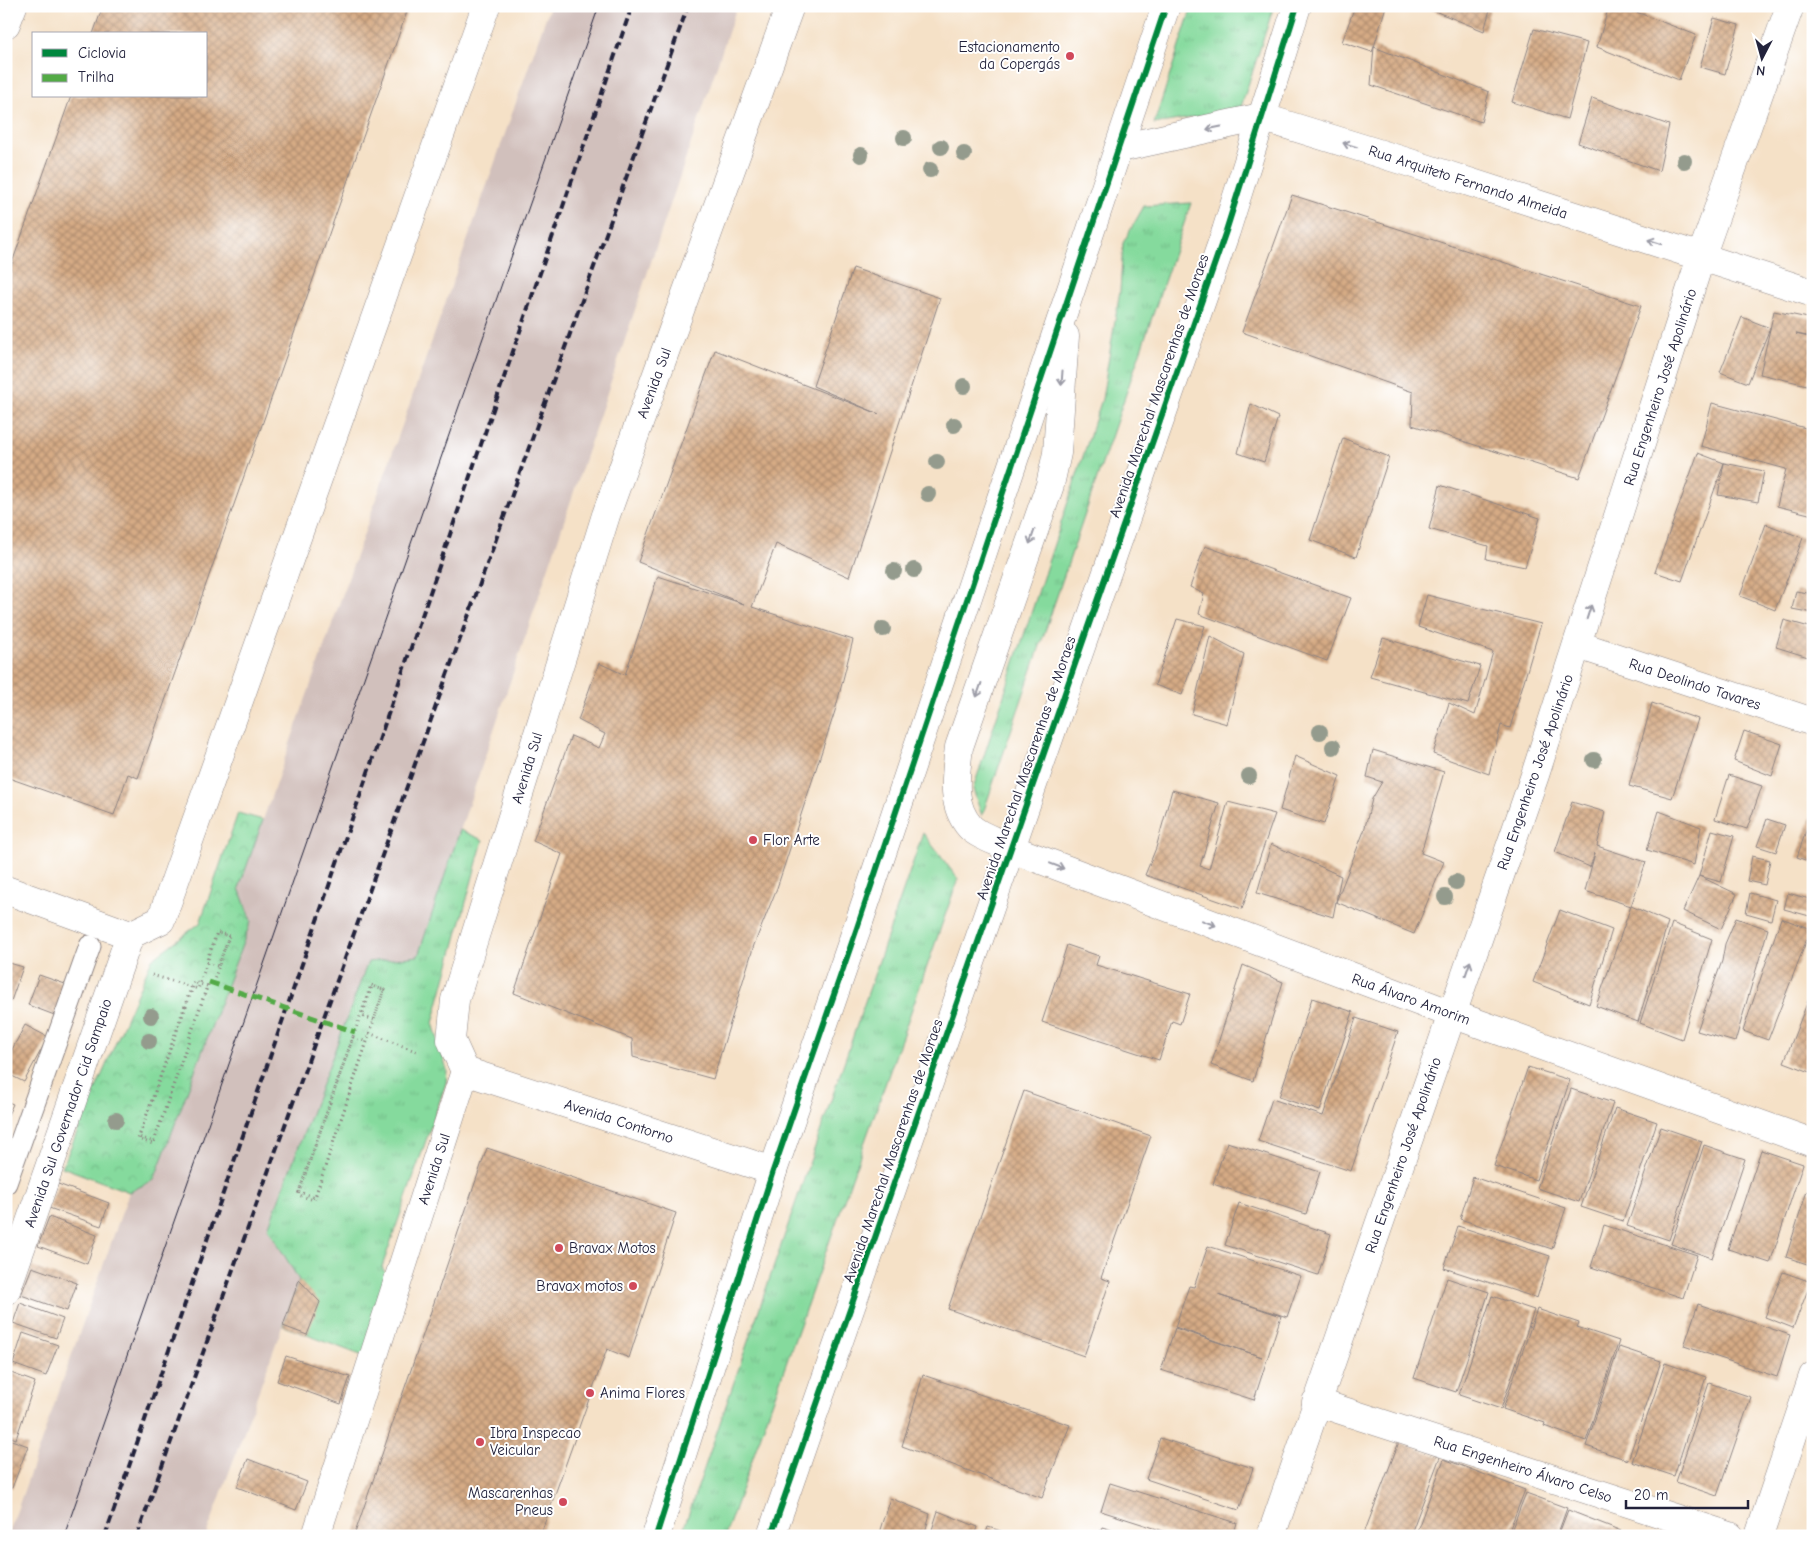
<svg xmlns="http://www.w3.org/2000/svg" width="1819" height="1542" font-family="'Comic Neue',sans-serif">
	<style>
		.railway { fill: #d1c0bc }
		.grass { fill: url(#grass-tufts); stroke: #547e6c }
		.park { fill: url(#park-crowns); stroke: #547e6c }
		.building { fill: url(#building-cross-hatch) }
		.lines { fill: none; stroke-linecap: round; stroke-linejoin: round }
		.service-casing { stroke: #8c8281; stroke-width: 23 }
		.minor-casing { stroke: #8c8281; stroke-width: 29 }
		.trunk-casing { stroke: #8c8281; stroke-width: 29 }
		.path { stroke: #8c8281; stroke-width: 3; stroke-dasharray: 1 4; stroke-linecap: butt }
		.service { stroke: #fff; stroke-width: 21 }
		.minor { stroke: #fff; stroke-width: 28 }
		.trunk { stroke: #fff; stroke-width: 28 }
		.tram { stroke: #22223b; stroke-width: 1 }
		.rail { stroke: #22223b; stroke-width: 4; stroke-dasharray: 8 4; stroke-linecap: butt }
		.path-bridge { stroke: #8c8281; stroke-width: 3; stroke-dasharray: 1 4; stroke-linecap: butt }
		.quiet { stroke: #53aa46; stroke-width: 5; stroke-dasharray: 10 5; stroke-linecap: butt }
		.cycleway-casing { stroke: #fff; stroke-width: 9 }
		.cycleway { stroke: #00873e; stroke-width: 6 }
		.tree { fill: #949b8d }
		.oneway { stroke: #9c9ca7 }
		.poi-dot { fill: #d1495b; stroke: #fff; stroke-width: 2 }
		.labels { text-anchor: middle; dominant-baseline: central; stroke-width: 4; stroke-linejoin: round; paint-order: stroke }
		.poi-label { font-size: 15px; fill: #22223b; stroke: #fff; text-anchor: start }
		.street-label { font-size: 15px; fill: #22223b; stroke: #fff }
	</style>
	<defs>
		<pattern id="grass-tufts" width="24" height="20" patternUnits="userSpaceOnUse" patternTransform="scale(1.25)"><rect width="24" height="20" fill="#85da9d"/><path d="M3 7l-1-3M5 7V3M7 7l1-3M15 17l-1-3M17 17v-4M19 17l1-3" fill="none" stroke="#73bb88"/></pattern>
		<pattern id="park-crowns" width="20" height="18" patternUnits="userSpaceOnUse" patternTransform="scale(1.25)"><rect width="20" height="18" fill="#85da9d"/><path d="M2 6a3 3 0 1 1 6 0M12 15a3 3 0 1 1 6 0" fill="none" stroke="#73bb88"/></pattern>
		<pattern id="building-cross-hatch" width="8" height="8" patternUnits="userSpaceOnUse" patternTransform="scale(1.25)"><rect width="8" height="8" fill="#d6ab85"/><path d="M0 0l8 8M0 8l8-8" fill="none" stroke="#ad8b6e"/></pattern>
	</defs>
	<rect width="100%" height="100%" fill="#fff"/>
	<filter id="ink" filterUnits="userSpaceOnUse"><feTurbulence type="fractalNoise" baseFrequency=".02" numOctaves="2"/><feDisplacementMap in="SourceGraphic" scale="10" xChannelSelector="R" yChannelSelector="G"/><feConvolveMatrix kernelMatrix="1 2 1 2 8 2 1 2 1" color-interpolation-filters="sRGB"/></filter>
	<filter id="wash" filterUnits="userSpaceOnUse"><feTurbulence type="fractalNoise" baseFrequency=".0096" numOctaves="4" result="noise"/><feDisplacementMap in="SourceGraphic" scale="20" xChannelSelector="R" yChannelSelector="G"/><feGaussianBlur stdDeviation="1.12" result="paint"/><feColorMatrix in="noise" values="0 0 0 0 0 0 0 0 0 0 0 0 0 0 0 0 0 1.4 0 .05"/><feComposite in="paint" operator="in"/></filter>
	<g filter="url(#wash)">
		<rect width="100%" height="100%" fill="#f5e1c7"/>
		<!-- railway -->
		<path class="railway" d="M550,6H737L418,956L368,962L268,1228L299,1280L206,1536H8L129,1192L154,1180L251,922L239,888Z"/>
		<!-- grass -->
		<g class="grass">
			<path d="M1192,6H1274L1240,110L1154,124Z"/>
			<path d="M1191,203L982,816L973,789L1102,399L1120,291L1123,243L1144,206Z"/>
			<path d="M460,830L483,840L433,1023L447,1070L446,1083L382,1267L391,1283L366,1357L283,1326L299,1280L268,1228L368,962L418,956Z"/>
			<path d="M923,833L958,879L725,1536H681Z"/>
		</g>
		<!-- park -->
		<path class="park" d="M238,813L263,820L239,888L251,921L154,1180L129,1192L62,1167L152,959L200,923Z"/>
		<g id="blocks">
			<!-- building -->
			<g class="building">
				<path d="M103,6H409L138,778L128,774L114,815L6,777V280L71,96H206V34H93Z"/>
				<path d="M1355,6H1386L1374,47L1489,92L1481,122L1371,85L1374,47L1372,52L1342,42Z"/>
				<path d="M1432,6H1491L1484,31L1432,10Z"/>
				<path d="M1609,6H1621L1696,35L1679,80L1597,47Z"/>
				<path d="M1714,18L1739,25L1725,74L1700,67Z"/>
				<path d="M1534,29L1587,43L1567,119L1512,102Z"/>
				<path d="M1592,98L1669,125L1659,171L1578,143Z"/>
				<path d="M1292,195L1641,306L1579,478L1412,425L1413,392L1242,332Z"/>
				<path d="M853,268L940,298L849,577L776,544L752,607L853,640L835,711L777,888L754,945L713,1079L633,1057L632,1039L514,993L562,854L533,841L571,736L599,748L605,734L578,720L599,663L625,675L658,576L744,604L638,562L715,350L879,414L813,386Z"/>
				<path d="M1774,311L1813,319V337L1796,334L1813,338V357L1807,385L1760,374Z"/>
				<path d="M1742,317L1770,328L1748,383L1720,372Z"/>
				<path d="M1712,403L1813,430V467L1811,475L1813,476V515L1777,506L1786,469L1701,446Z"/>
				<path d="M1251,404L1278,417L1264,462L1238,453Z"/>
				<path d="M1343,438L1389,457L1356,557L1310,540Z"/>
				<path d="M1698,453L1724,463L1682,581L1655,572Z"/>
				<path d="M1724,463L1764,471L1758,502L1718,495Z"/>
				<path d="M1440,485L1540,518L1525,567L1486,559L1488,546L1429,529Z"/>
				<path d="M1766,524L1803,538L1775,610L1740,596Z"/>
				<path d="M1205,546L1351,598L1327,661L1199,614L1204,594L1190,587Z"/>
				<path d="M1796,591L1813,594V613L1792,609Z"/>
				<path d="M1427,595L1541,624L1510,728L1501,725L1489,774L1433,754L1449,703L1475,715L1493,652L1418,627Z"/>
				<path d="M1177,619L1205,626L1182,695L1155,685Z"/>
				<path d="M1784,620L1813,628V642L1808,657L1776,647Z"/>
				<path d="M1210,636L1244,654L1227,724L1192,714Z"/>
				<path d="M1383,638L1480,666L1468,704L1370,677Z"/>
				<path d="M1652,703L1698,719L1672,798L1629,786Z"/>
				<path d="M1744,731L1782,744L1772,776L1734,761Z"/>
				<path d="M1373,750L1444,772L1421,853L1444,862L1414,934L1336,902L1364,831L1372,799L1382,782L1367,777Z"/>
				<path d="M1295,756L1340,776L1324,824L1280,810Z"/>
				<path d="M1729,775L1762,786L1747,829L1715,819Z"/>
				<path d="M1172,790L1219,803L1200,866L1209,869L1228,802L1275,814L1242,909L1145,875L1156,848Z"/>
				<path d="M1572,802L1605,812L1597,846L1646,862L1631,906L1668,922L1638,1022L1596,1006L1631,906L1585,891L1595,853L1590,867L1555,852Z"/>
				<path d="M1659,811L1701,827L1694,865L1647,850Z"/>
				<path d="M1813,811V863L1797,857Z"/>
				<path d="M1767,819L1785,825L1776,852L1757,846Z"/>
				<path d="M1712,830L1734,836L1721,882L1699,876L1737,894L1721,929L1683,911L1699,876Z"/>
				<path d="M1271,844L1341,876L1333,917L1257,893Z"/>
				<path d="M1752,856L1770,860L1765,885L1747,881Z"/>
				<path d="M1750,893L1776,900L1771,920L1746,913Z"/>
				<path d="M1788,893L1813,900V917L1784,909Z"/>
				<path d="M1560,910L1612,930L1589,1004L1533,982Z"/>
				<path d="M1736,918L1768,929L1735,1042L1697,1031L1722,961L1725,944Z"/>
				<path d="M1781,918L1811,929L1768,1040L1743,1031Z"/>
				<path d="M1672,923L1712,939L1682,1039L1640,1023Z"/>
				<path d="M1067,945L1099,956L1096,965L1190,994L1180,1024L1172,1021L1159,1060L1042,1022Z"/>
				<path d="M6,962L23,967L11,1001L6,999Z"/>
				<path d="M1243,965L1283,982L1253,1081L1211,1065Z"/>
				<path d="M39,975L68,985L57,1016L28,1005Z"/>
				<path d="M1813,988V1073L1784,1062Z"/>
				<path d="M1312,998L1353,1012L1320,1111L1279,1097Z"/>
				<path d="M1356,1018L1398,1032L1351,1171L1258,1141L1272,1099L1323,1116Z"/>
				<path d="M25,1025L48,1037L24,1082L6,1073V1061Z"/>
				<path d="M1528,1067L1570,1080L1536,1180L1494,1166Z"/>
				<path d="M1571,1089L1613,1103L1579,1202L1537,1188Z"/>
				<path d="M1024,1091L1151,1136L1101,1278L1110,1281L1084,1356L948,1309Z"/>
				<path d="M6,1101L13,1104L6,1119Z"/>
				<path d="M1615,1108L1657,1122L1623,1221L1581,1207Z"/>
				<path d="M1661,1127L1702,1141L1669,1240L1627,1226Z"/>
				<path d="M1227,1142L1320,1172L1306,1214L1213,1184Z"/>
				<path d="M1704,1145L1745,1159L1712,1258L1671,1244Z"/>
				<path d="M487,1148L676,1213L629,1358L607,1349L540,1536H354Z"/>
				<path d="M1761,1150L1803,1164L1770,1263L1728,1249Z"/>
				<path d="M1473,1177L1566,1208L1552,1249L1460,1219Z"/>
				<path d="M58,1184L109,1203L101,1226L49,1208Z"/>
				<path d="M1807,1191L1813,1193V1266L1786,1257Z"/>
				<path d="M1239,1203L1331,1234L1318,1275L1225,1245Z"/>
				<path d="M49,1217L97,1235L87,1264L38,1246Z"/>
				<path d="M1604,1225L1697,1255L1683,1298L1591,1267Z"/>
				<path d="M1458,1226L1550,1256L1537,1298L1444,1268Z"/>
				<path d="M1208,1246L1301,1276L1287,1317L1218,1295L1281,1316L1254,1400L1161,1370L1175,1328L1262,1357L1175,1327L1189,1286L1194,1287Z"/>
				<path d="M32,1267L77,1283L67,1311L21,1295Z"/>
				<path d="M1783,1272L1811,1282L1793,1328L1765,1317Z"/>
				<path d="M1447,1278L1489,1292L1456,1392L1414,1378Z"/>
				<path d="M299,1280L320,1302L307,1335L283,1326Z"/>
				<path d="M1492,1296L1534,1310L1501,1409L1459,1395Z"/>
				<path d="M20,1303L63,1319L56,1338L13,1323Z"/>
				<path d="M1698,1304L1790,1335L1777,1377L1684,1346Z"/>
				<path d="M1537,1309L1579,1323L1577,1327L1619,1341L1586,1441L1544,1426L1545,1423L1503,1409Z"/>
				<path d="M23,1333L58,1345L46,1376L13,1364Z"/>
				<path d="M1619,1347L1661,1361L1628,1460L1586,1446Z"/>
				<path d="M286,1356L350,1377L341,1404L277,1381Z"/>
				<path d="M1665,1363L1706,1377L1674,1476L1632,1462Z"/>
				<path d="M11,1373L35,1382L16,1439L6,1435V1385Z"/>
				<path d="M923,1375L1070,1425L1042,1498L902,1446Z"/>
				<path d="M1709,1383L1751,1397L1717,1496L1676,1482Z"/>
				<path d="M6,1438L28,1446L12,1488L6,1486Z"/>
				<path d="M1160,1438L1253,1468L1239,1510L1146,1479Z"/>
				<path d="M1399,1442L1440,1457L1410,1536H1363Z"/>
				<path d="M248,1459L307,1482L296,1510L237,1487Z"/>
				<path d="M1444,1459L1525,1490L1507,1536H1415Z"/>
				<path d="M1110,1483L1237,1523L1233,1536H1179L1101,1511Z"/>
				<path d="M1526,1493L1567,1508L1557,1536H1509Z"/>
				<path d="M890,1498L930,1514L924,1536H878Z"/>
				<path d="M1568,1510L1609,1526L1633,1536H1558Z"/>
				<path d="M938,1511L978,1527L975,1536H930Z"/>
				<path d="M988,1527L1014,1535V1536H985Z"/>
				<path d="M1102,1527L1127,1535V1536H1099Z"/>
			</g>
		</g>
	</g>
	<g filter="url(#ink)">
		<use href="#blocks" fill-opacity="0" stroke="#8c8281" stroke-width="1"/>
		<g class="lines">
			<!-- service casing -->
			<g class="service-casing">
				<path id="service" d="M6,1183L90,946"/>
			</g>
			<!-- minor casing -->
			<g class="minor-casing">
				<g id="minor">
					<path d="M6,24L13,6"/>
					<path d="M1120,148L1261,117L1404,161L1813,293"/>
					<path d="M1578,645L1813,722"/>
					<path d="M1012,849L1452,1014L1813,1143"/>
					<path d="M6,890L130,935"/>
					<path d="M130,935L161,920L486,6"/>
					<path d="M465,1071L773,1171"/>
					<path d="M6,1291L130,935"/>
					<path d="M1316,1402L1730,1536"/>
					<path d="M316,1536L465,1071L451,1040L455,1000L606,515L790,6"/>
					<path d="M1271,1536L1535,775L1701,257L1790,6"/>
					<path d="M1759,1536L1813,1376"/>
				</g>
			</g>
			<!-- trunk casing -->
			<g class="trunk-casing">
				<g id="trunk">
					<path d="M1012,849C1001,843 977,835 970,827C950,804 956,774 959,747L1050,485L1057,453L1065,336"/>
					<path d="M656,1536L773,1171L857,928L1166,6"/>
					<path d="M771,1536L1226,231L1297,6"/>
				</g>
			</g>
			<!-- path -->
			<g class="path">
				<path d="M152,975L198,989L217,933L229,936L218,966"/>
				<path d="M193,987L138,1139L153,1144L207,986"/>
				<path d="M369,1033L418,1052"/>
				<path d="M353,1037L298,1195L314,1200L384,990L372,986L362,1016"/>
			</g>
			<!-- service -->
			<use href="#service" class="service"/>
			<!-- minor -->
			<use href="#minor" class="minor"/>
			<!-- trunk -->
			<use href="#trunk" class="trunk"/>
			<!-- tram -->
			<path class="tram" d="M64,1536L599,6"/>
			<!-- rail -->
			<g class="rail">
				<path d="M105,1536L632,6"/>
				<path d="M137,1536L688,6"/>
			</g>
			<!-- path-bridge -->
			<g class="path-bridge">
				<path d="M213,983L229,936L217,932L206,962L218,966"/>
				<path d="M207,986L193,982L139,1137L154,1142L209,982"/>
				<path d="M353,1037L367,1042L315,1197L299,1192L371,985L384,990L374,1020L362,1016"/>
			</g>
			<!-- quiet -->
			<path class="quiet" d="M209,982L355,1032"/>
			<!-- cycleway casing -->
			<g class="cycleway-casing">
				<g id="cycleway">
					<path d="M656,1536L773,1171L857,928L1166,6"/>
					<path d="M771,1536L1226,231L1297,6"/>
				</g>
			</g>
			<!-- cycleway -->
			<use href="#cycleway" class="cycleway"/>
		</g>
		<!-- trees -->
		<g class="tree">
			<circle cx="904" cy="138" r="8"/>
			<circle cx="941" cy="147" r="8"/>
			<circle cx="964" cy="154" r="8"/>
			<circle cx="861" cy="155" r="8"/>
			<circle cx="1684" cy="161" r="8"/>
			<circle cx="930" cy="170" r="8"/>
			<circle cx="964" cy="386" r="8"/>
			<circle cx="954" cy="425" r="8"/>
			<circle cx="937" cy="462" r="8"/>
			<circle cx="928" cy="494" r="8"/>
			<circle cx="914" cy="570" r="8"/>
			<circle cx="894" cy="571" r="8"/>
			<circle cx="883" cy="629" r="8"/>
			<circle cx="1320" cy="732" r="8"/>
			<circle cx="1333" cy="747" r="8"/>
			<circle cx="1594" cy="760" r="8"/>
			<circle cx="1249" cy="776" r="8"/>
			<circle cx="1456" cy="882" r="8"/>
			<circle cx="1445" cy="897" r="8"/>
			<circle cx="151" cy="1016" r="8"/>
			<circle cx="149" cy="1041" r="8"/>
			<circle cx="116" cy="1120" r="8"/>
		</g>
		<!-- one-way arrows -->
		<defs><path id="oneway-shaft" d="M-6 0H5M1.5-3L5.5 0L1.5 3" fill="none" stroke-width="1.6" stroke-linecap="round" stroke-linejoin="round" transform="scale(1.25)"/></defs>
		<g class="oneway">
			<use href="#oneway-shaft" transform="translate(1214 128) rotate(168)"/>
			<use href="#oneway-shaft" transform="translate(1350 145) rotate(-163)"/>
			<use href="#oneway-shaft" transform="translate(1655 242) rotate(-162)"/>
			<use href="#oneway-shaft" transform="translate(1062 378) rotate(94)"/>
			<use href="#oneway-shaft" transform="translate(1032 537) rotate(109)"/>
			<use href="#oneway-shaft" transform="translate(1589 612) rotate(-72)"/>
			<use href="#oneway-shaft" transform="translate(979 690) rotate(109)"/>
			<use href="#oneway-shaft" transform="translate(1057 866) rotate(21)"/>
			<use href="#oneway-shaft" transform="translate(1209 923) rotate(21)"/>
			<use href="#oneway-shaft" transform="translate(1468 968) rotate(-71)"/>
		</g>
	</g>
	<!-- markers -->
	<g class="poi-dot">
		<circle cx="1070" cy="56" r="5"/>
		<circle cx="753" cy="840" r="5"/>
		<circle cx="559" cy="1248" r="5"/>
		<circle cx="633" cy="1286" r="5"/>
		<circle cx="590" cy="1393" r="5"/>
		<circle cx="480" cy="1442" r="5"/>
		<circle cx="563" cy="1502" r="5"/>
	</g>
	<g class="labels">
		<!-- poi labels -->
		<g class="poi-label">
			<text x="1060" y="47" text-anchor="end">Estacionamento<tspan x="1060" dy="17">da Copergás</tspan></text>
			<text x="763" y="840">Flor Arte</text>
			<text x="569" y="1248">Bravax Motos</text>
			<text x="623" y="1286" text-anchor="end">Bravax motos</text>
			<text x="600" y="1393">Anima Flores</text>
			<text x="490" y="1433">Ibra Inspecao<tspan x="490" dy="17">Veicular</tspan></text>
			<text x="553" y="1493" text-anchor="end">Mascarenhas<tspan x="553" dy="17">Pneus</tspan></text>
		</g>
		<!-- street labels -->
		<g class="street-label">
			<text transform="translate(1468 182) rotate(18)">Rua Arquiteto Fernando Almeida</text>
			<text transform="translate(654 383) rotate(-70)">Avenida Sul</text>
			<text transform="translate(1159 386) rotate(-71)">Avenida Marechal Mascarenhas de Moraes</text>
			<text transform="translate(1660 387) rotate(-72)">Rua Engenheiro José Apolinário</text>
			<text transform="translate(1695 684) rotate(18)">Rua Deolindo Tavares</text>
			<text transform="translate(527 768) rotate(-73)">Avenida Sul</text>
			<text transform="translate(1026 768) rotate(-71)">Avenida Marechal Mascarenhas de Moraes</text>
			<text transform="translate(1535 772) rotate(-71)">Rua Engenheiro José Apolinário</text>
			<text transform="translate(1411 999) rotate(20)">Rua Álvaro Amorim</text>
			<text transform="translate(68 1113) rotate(-71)">Avenida Sul Governador Cid Sampaio</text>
			<text transform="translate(619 1121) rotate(18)">Avenida Contorno</text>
			<text transform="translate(893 1151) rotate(-71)">Avenida Marechal Mascarenhas de Moraes</text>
			<text transform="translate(1403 1155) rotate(-71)">Rua Engenheiro José Apolinário</text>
			<text transform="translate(434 1169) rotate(-72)">Avenida Sul</text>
			<text transform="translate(1523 1469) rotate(18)">Rua Engenheiro Álvaro Celso</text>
		</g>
	</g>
	<!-- margin -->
	<rect width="1819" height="1542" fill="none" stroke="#fff" stroke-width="25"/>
	<!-- legend -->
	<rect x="32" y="32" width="175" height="65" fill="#ffffff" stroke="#a7a7b1"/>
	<rect x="42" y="49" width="25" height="8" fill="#00873e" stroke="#a7a7b1"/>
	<text x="78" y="58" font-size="15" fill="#22223b">Ciclovia</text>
	<rect x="42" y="74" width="25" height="8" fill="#53aa46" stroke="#a7a7b1"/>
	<text x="78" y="82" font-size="15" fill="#22223b">Trilha</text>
	<!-- north arrow -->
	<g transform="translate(1762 58) rotate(186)" stroke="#ffffff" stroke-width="4" paint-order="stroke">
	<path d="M0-4L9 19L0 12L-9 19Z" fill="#22223b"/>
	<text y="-8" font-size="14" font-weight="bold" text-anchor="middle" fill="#22223b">N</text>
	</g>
	<!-- scale -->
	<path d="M1626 1500v8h122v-8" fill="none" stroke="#22223b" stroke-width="2.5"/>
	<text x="1634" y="1500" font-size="15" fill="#22223b" stroke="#ffffff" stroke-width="4" paint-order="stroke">20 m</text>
</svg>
